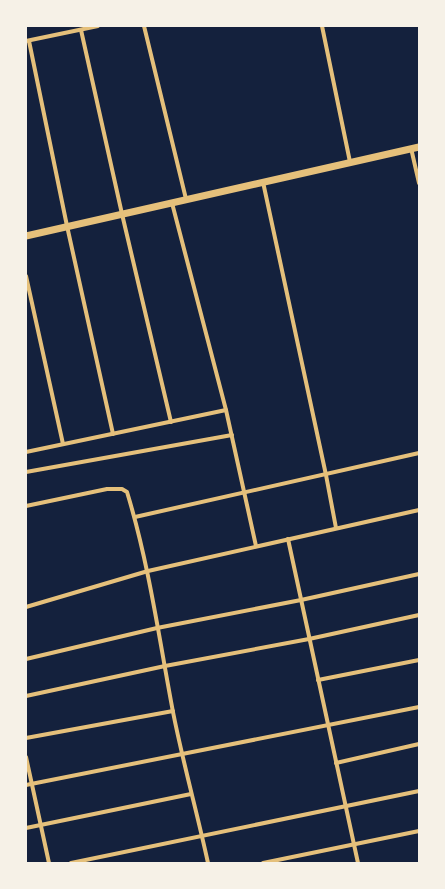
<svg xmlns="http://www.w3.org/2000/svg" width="445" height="889" font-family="'Fira Sans Condensed',sans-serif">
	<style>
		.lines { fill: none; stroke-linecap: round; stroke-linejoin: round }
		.minor { stroke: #e5c07b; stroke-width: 4 }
		.tertiary { stroke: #e5c07b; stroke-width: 7 }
	</style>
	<rect width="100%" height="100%" fill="#14213d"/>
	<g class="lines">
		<!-- minor -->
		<g class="minor">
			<path d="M144,26L186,199"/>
			<path d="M322,26L350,162"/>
			<path d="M81,30L122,214L171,422"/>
			<path d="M26,41L98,26"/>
			<path d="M29,41L67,226L113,434"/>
			<path d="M411,148L419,183"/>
			<path d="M263,182L326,475L336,528"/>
			<path d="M172,203L226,410L256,546"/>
			<path d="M26,276L63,444"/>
			<path d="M26,452L226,410"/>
			<path d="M26,472L232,435"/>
			<path d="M26,506L107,489H122L127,492C149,564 159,638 173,712C183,763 197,812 208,863"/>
			<path d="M135,517L419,453"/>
			<path d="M288,539L358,863"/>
			<path d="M26,607L148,571L419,510"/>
			<path d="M26,659L157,628L301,600L419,574"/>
			<path d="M318,680L419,660"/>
			<path d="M26,696L165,666L309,639L419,615"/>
			<path d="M26,738L173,711"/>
			<path d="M26,757L49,863"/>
			<path d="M336,763L419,744"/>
			<path d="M26,785L419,707"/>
			<path d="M26,828L191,794"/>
			<path d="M71,863L419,791"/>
			<path d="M263,863L419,831"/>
		</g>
		<!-- tertiary -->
		<path class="tertiary" d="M26,236L419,147"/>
	</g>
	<!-- border -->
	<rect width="445" height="889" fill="none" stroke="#f6f1e7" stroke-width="54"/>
</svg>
